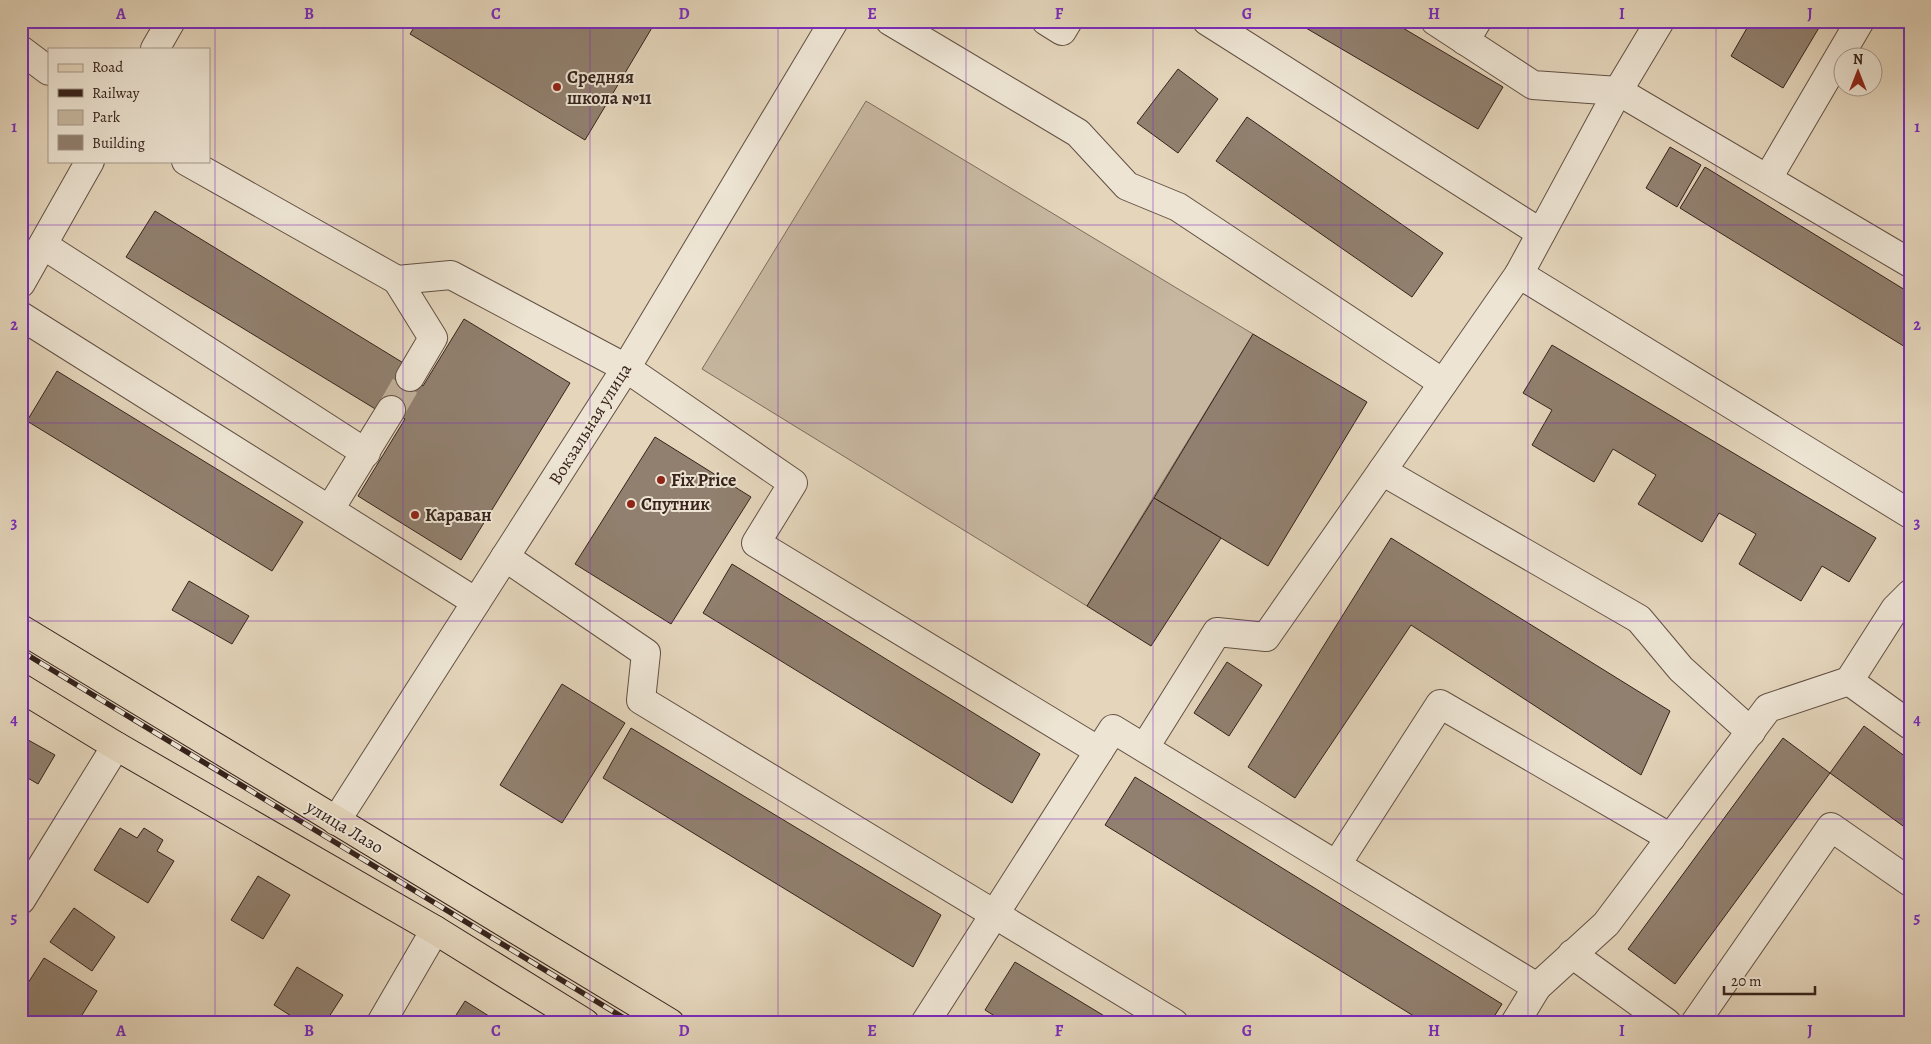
<svg xmlns="http://www.w3.org/2000/svg" width="1931" height="1044" font-family="Alegreya,serif">
	<style>
		.green { fill: #c7b7a0; stroke: #7f6d5e }
		.building { fill: #91806f; stroke: #37231c }
		.lines { fill: none; stroke-linecap: round; stroke-linejoin: round }
		.minor-tunnel { stroke: #c1b19b; stroke-width: 28; stroke-dasharray: 28 14; stroke-linecap: butt }
		.minor-casing { stroke: #625044; stroke-width: 30 }
		.major-casing { stroke: #37231c; stroke-width: 30 }
		.minor { stroke: #ede4d3; stroke-width: 28 }
		.major { stroke: #e4d5bb; stroke-width: 28 }
		.rail-casing { stroke: #37231c; stroke-width: 5.5 }
		.rail { stroke: #ede4d3; stroke-width: 4; stroke-dasharray: 11; stroke-linecap: butt }
		.grid { fill: none; stroke: #7b2cbf; stroke-width: 1; stroke-opacity: 0.55 }
		.poi-dot { fill: #8f2418; stroke: #ede4d3; stroke-width: 2 }
		.labels { text-anchor: middle; dominant-baseline: central; stroke-width: 4; stroke-linejoin: round; paint-order: stroke }
		.poi-label { font-size: 18px; font-weight: bold; fill: #37231c; stroke: #ede4d3; text-anchor: start }
		.street-label { font-size: 18px; fill: #37231c; stroke: #ede4d3 }
		.neatline { fill: none; stroke: #7b2cbf; stroke-width: 2 }
		.grid-label { font-size: 16px; text-anchor: middle; font-weight: bold; fill: #7b2cbf }
	</style>
	<rect width="100%" height="100%" fill="#e4d5bb"/>
	<filter id="stains"><feTurbulence type="fractalNoise" baseFrequency=".004" numOctaves="4"/><feColorMatrix values="0 0 0 0 .2 0 0 0 0 .09 0 0 0 0 .02 0 0 0 .5 -.17"/></filter>
	<radialGradient id="worn" r=".72"><stop offset=".6" stop-color="#630" stop-opacity="0"/><stop offset="1" stop-color="#630" stop-opacity=".3"/></radialGradient>
	<!-- green -->
	<path class="green" d="M866,101L1253,334L1087,606L702,369Z"/>
	<!-- building -->
	<g class="building">
		<path d="M418,21H656L585,140L410,34Z"/>
		<path d="M1294,21H1391L1503,87L1478,129Z"/>
		<path d="M1751,21H1823L1783,88L1731,56Z"/>
		<path d="M1178,69L1218,99L1178,153L1137,123Z"/>
		<path d="M1247,117L1443,253L1412,297L1216,161Z"/>
		<path d="M1670,147L1701,165L1677,207L1646,188Z"/>
		<path d="M1705,167L1910,293V350L1680,208Z"/>
		<path d="M155,211L405,364L377,410L126,257Z"/>
		<path d="M464,319L570,383L461,560L358,496L405,419L381,404L400,372L423,386Z"/>
		<path d="M1253,334L1367,402L1268,566L1154,498Z"/>
		<path d="M1552,345L1876,538L1849,582L1822,566L1801,601L1739,564L1756,534L1719,513L1702,542L1638,504L1656,475L1613,449L1594,482L1532,445L1552,410L1523,393Z"/>
		<path d="M57,371L303,522L272,571L27,421Z"/>
		<path d="M655,437L751,497L671,624L575,564Z"/>
		<path d="M1154,498L1221,538L1151,646L1087,606Z"/>
		<path d="M1391,538L1670,711L1641,775L1411,625L1295,798L1248,767Z"/>
		<path d="M732,564L1040,754L1012,803L703,613Z"/>
		<path d="M189,581L249,616L232,644L172,610Z"/>
		<path d="M1227,662L1262,685L1229,736L1194,713Z"/>
		<path d="M562,684L625,723L562,823L500,785Z"/>
		<path d="M1864,726L1910,760V831L1830,773Z"/>
		<path d="M631,728L941,915L913,967L603,778Z"/>
		<path d="M21,736L55,755L38,784L21,774Z"/>
		<path d="M1783,738L1830,773L1675,984L1628,949Z"/>
		<path d="M1135,777L1502,1004L1490,1023H1425L1105,825Z"/>
		<path d="M120,828L137,838L144,828L163,840L157,851L174,861L148,903L94,870Z"/>
		<path d="M258,876L290,895L263,939L231,920Z"/>
		<path d="M74,908L115,937L92,971L50,942Z"/>
		<path d="M44,958L97,991L77,1023H21V994Z"/>
		<path d="M1015,962L1116,1023H1006L985,1010Z"/>
		<path d="M297,967L343,995L325,1023H302L274,1005Z"/>
		<path d="M465,1001L500,1023H451Z"/>
	</g>
	<g class="lines">
		<!-- minor-tunnel -->
		<path class="minor-tunnel" d="M391,410L410,377"/>
		<!-- minor casing -->
		<g class="minor-casing">
			<g id="minor">
				<path d="M890,21L1078,133L1127,186L1178,207L1443,383"/>
				<path d="M1046,21L1062,31L1068,21"/>
				<path d="M1207,21L1541,233"/>
				<path d="M1435,21L1533,85L1618,91L1910,263"/>
				<path d="M1660,21L1618,91L1519,274L1910,514"/>
				<path d="M1465,41L1477,21"/>
				<path d="M155,49L171,21"/>
				<path d="M21,50L49,71"/>
				<path d="M186,161L397,280L451,275L626,368L793,483L756,543L1099,751"/>
				<path d="M1768,178L1860,21"/>
				<path d="M43,245L366,453"/>
				<path d="M397,280L433,338L410,377"/>
				<path d="M21,283L90,161"/>
				<path d="M21,316L476,602"/>
				<path d="M1382,471L1519,274"/>
				<path d="M330,509L391,410"/>
				<path d="M505,557L646,653L641,700L1174,1023"/>
				<path d="M1849,681L1895,609L1910,594"/>
				<path d="M1145,747L1217,632L1266,637L1382,471L1639,619L1681,669L1751,732"/>
				<path d="M336,821L626,368L834,21"/>
				<path d="M1337,864L1440,704L1671,838"/>
				<path d="M21,900L116,746"/>
				<path d="M1572,954L1667,1023"/>
				<path d="M381,1023L435,930"/>
				<path d="M925,1023L1113,729L1537,987"/>
				<path d="M1515,1023L1537,987L1606,924L1768,708L1849,681L1910,725"/>
				<path d="M1695,1023L1831,827L1910,882"/>
			</g>
		</g>
		<!-- major casing -->
		<g class="major-casing">
			<g id="major">
				<path d="M21,629L670,1023"/>
				<path d="M21,688L116,746L435,930L585,1023"/>
			</g>
		</g>
		<!-- minor -->
		<use href="#minor" class="minor"/>
		<!-- major -->
		<use href="#major" class="major"/>
		<!-- rail casing -->
		<g class="rail-casing">
			<path id="rail" d="M21,651L632,1023"/>
		</g>
		<!-- rail -->
		<use href="#rail" class="rail"/>
	</g>
	<!-- grid -->
	<path class="grid" d="M215,21V1023M403,21V1023M590,21V1023M778,21V1023M966,21V1023M1153,21V1023M1341,21V1023M1528,21V1023M1716,21V1023M21,225H1910M21,423H1910M21,621H1910M21,819H1910"/>
	<!-- markers -->
	<g class="poi-dot">
		<circle cx="557" cy="87" r="5"/>
		<circle cx="661" cy="480" r="5"/>
		<circle cx="631" cy="504" r="5"/>
		<circle cx="415" cy="515" r="5"/>
	</g>
	<g class="labels">
		<!-- poi labels -->
		<g class="poi-label">
			<text x="567" y="77">Средняя<tspan x="567" dy="21">школа №11</tspan></text>
			<text x="671" y="480">Fix Price</text>
			<text x="641" y="504">Спутник</text>
			<text x="425" y="515">Караван</text>
		</g>
		<!-- street labels -->
		<g class="street-label">
			<text transform="translate(590 424) rotate(-58)">Вокзальная улица</text>
			<text transform="translate(345 827) rotate(31)">улица Лазо</text>
		</g>
	</g>
	<!-- margin -->
	<rect width="1931" height="1044" fill="none" stroke="#e4d5bb" stroke-width="55"/>
	<!-- legend -->
	<rect x="48" y="48" width="162" height="115" fill="#ede4d3" stroke="#a4978a"/>
	<rect x="58" y="64" width="25" height="8" fill="#e4d5bb" stroke="#a4978a"/>
	<text x="92" y="72" font-size="15" fill="#37231c">Road</text>
	<rect x="58" y="89" width="25" height="8" fill="#37231c" stroke="#a4978a"/>
	<text x="92" y="98" font-size="15" fill="#37231c">Railway</text>
	<rect x="58" y="110" width="25" height="15" fill="#c7b7a0" stroke="#a4978a"/>
	<text x="92" y="122" font-size="15" fill="#37231c">Park</text>
	<rect x="58" y="135" width="25" height="15" fill="#91806f" stroke="#a4978a"/>
	<text x="92" y="148" font-size="15" fill="#37231c">Building</text>
	<!-- north arrow -->
	<g transform="translate(1858 72)"><circle r="24" fill="#ede4d3" stroke="#a4978a"/>
	<path d="M0-4L9 19L0 12L-9 19Z" fill="#8f2418"/>
	<text y="-8" font-size="14" font-weight="bold" text-anchor="middle" fill="#37231c">N</text>
	</g>
	<!-- scale -->
	<path d="M1724 986v8h91v-8" fill="none" stroke="#37231c" stroke-width="2.5"/>
	<text x="1731" y="986" font-size="15" fill="#37231c" stroke="#ede4d3" stroke-width="4" paint-order="stroke">20 m</text>
	<rect x="28" y="28" width="1876" height="988" class="neatline"/>
	<g class="grid-label">
		<text x="121" y="19">A</text>
		<text x="309" y="19">B</text>
		<text x="496" y="19">C</text>
		<text x="684" y="19">D</text>
		<text x="872" y="19">E</text>
		<text x="1059" y="19">F</text>
		<text x="1247" y="19">G</text>
		<text x="1434" y="19">H</text>
		<text x="1622" y="19">I</text>
		<text x="1810" y="19">J</text>
		<text x="14" y="132">1</text>
		<text x="1917" y="132">1</text>
		<text x="14" y="330">2</text>
		<text x="1917" y="330">2</text>
		<text x="14" y="528">3</text>
		<text x="1917" y="528">3</text>
		<text x="14" y="725">4</text>
		<text x="1917" y="725">4</text>
		<text x="14" y="923">5</text>
		<text x="1917" y="923">5</text>
		<text x="121" y="1036">A</text>
		<text x="309" y="1036">B</text>
		<text x="496" y="1036">C</text>
		<text x="684" y="1036">D</text>
		<text x="872" y="1036">E</text>
		<text x="1059" y="1036">F</text>
		<text x="1247" y="1036">G</text>
		<text x="1434" y="1036">H</text>
		<text x="1622" y="1036">I</text>
		<text x="1810" y="1036">J</text>
	</g>
	<rect width="100%" height="100%" filter="url(#stains)"/>
	<rect width="100%" height="100%" fill="url(#worn)"/>
</svg>
